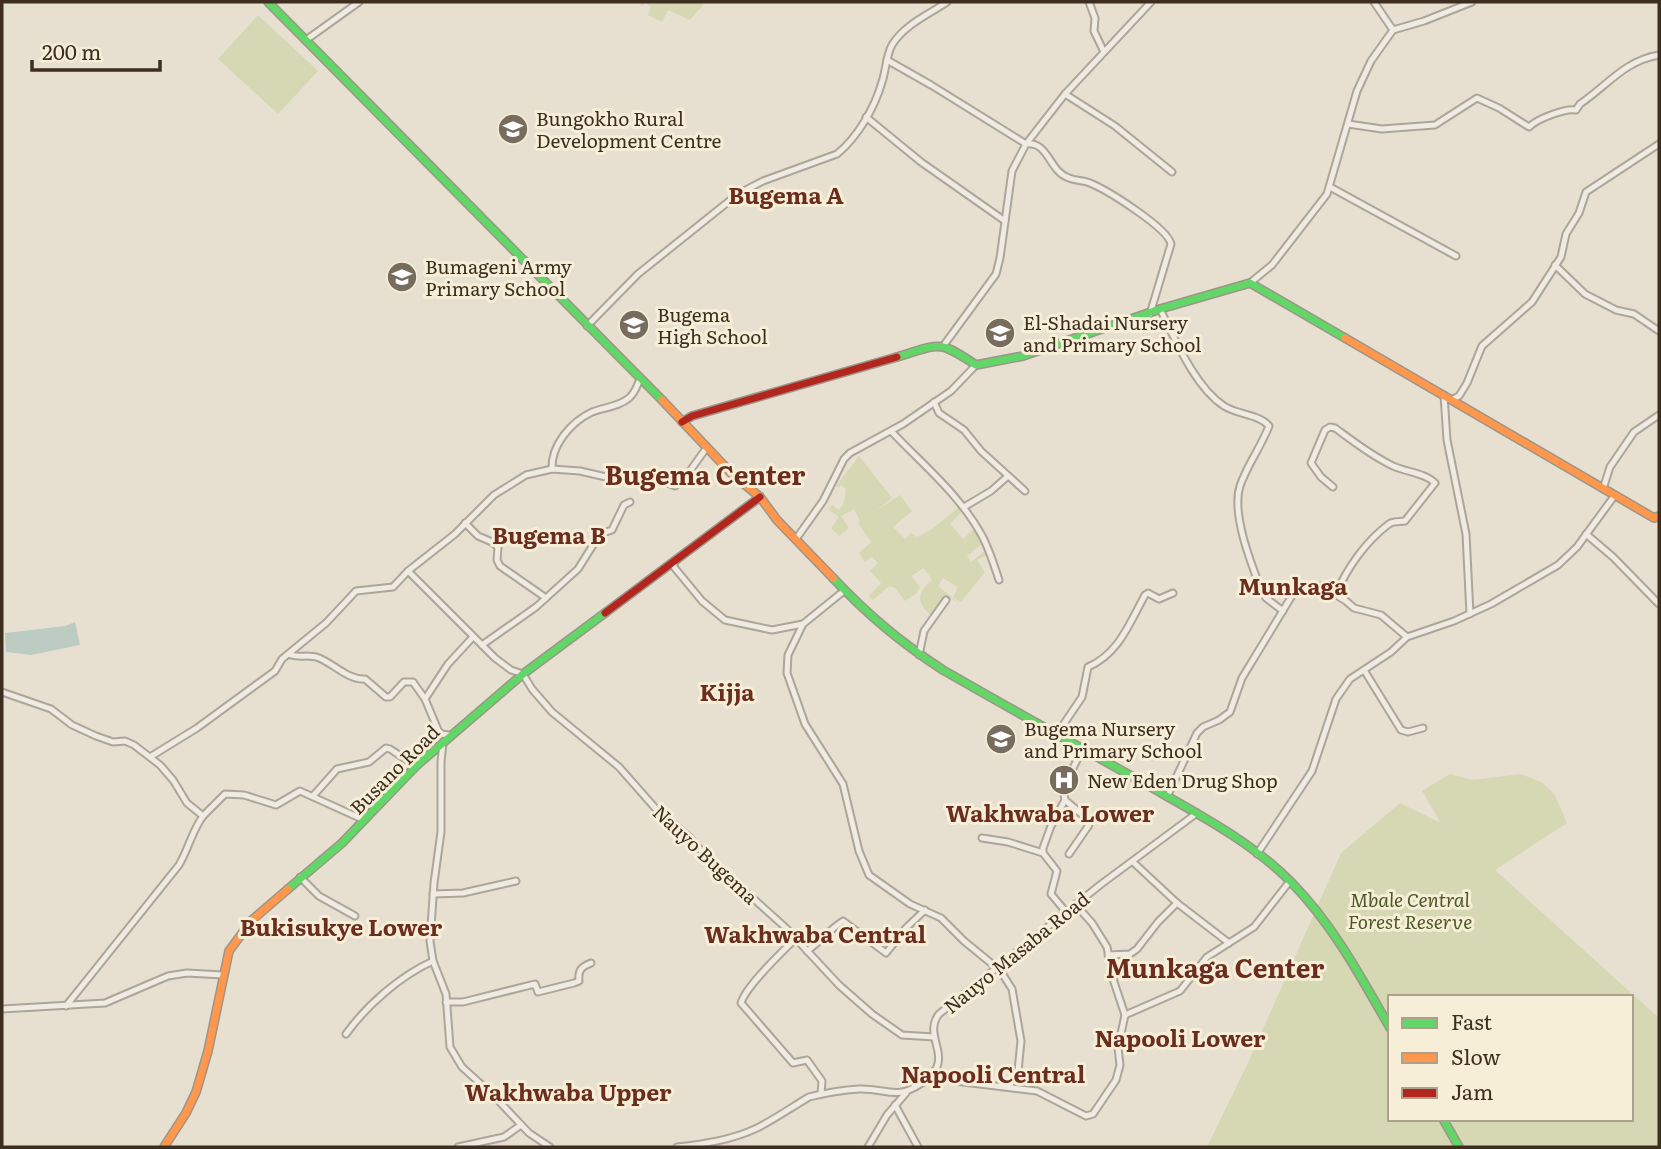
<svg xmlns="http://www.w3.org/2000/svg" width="1661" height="1149" font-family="Literata,serif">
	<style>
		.green { fill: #d6d7b3; fill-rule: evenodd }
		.water { fill: #bcccc2 }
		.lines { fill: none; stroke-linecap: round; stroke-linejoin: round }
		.street-casing { stroke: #ada599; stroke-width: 9 }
		.fast-casing { stroke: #9c958a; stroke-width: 10 }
		.slow-casing { stroke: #9c958a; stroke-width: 10 }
		.jam-casing { stroke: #9c958a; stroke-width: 10 }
		.street { stroke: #efebe3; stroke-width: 5 }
		.fast { stroke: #63d668; stroke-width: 7 }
		.slow { stroke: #ff974d; stroke-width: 7 }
		.jam { stroke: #b3261e; stroke-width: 7 }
		.labels { text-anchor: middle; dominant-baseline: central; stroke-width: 6; stroke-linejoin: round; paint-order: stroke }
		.poi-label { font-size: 19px; fill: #3d2e20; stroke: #f7eed8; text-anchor: start }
		.street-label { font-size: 19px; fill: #3d2e20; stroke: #f7eed8 }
		.park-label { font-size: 19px; font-style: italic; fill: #4d5a26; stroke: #f7eed8 }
		.quarter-label { font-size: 23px; font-weight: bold; fill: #6b2e1e; stroke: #f7eed8 }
		.district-label { font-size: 26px; font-weight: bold; fill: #6b2e1e; stroke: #f7eed8 }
	</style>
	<rect width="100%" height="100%" fill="#e7e0d1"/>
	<!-- green -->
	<g class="green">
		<path d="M641,2H700L703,5L690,20L668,10L662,22L648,15L651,7L646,3L641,6Z"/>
		<path d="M258,15L318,71L278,114L218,59Z"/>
		<path d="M859,456L892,498L874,512L900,495L912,511L893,527L905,539L911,533L917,537L932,529L960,506L963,510L950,524L963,539L975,528L983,543L967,556L971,562L986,550L988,555L977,560L985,572L961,602L953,597L958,587L943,578L938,586L960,604L952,599L934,623L949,600L947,598L933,617C916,603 916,594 932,580L924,568L911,576L920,587L917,593L905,601L895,588L889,586L873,600L869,596L881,583L870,571L878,563L872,557L865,562L859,553L871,542L858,523L860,521L854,509L841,516L849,528L839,536L831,528L839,517L828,509L832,505L839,510L844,503L846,489L841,485L838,488L836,486Z"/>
		<path d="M1450,774L1473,780L1521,774L1543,783L1555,795L1567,823L1495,870L1659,1018V1147H1207L1246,1067L1341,853L1400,803L1441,823L1422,791ZM1390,997H1631V1119H1390Z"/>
	</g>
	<!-- water -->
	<path class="water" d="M75,622L80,645L31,655L6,652L5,633L65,626Z"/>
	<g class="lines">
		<!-- street casing -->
		<g class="street-casing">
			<g id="street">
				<path d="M1089,2L1095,18L1094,31L1104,52"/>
				<path d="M1393,30L1424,21L1472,2"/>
				<path d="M306,40L359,2"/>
				<path d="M887,60L931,85L1026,144C1049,141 1049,172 1069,178C1076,181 1083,180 1090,183C1107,190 1168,228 1171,244L1150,314"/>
				<path d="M1065,94L1115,126L1172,172"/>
				<path d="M866,117L921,162L1005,221"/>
				<path d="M1348,124L1382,129L1435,125L1477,98L1499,108L1529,127C1537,119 1565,108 1576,110L1580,104C1608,85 1624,61 1659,55"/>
				<path d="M1330,187L1456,256"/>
				<path d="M1555,265L1585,294L1616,310L1634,314L1659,331"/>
				<path d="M1250,283L1272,265L1327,194L1357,91L1371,61L1393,30L1374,2"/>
				<path d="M1160,309C1175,339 1195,387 1224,406C1238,415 1259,414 1269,426C1261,447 1247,465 1240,486C1231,514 1252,566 1262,592L1266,598L1283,611"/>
				<path d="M587,326L638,274L738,194L763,181L837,154C858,137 875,107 882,82C886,70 886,56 892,45C904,25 928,15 947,2"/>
				<path d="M944,345L996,274L1000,258L1012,171L1026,144L1065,94L1151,2"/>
				<path d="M1444,395L1447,440L1466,534L1470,614"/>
				<path d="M1451,400L1459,396L1467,383L1482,346L1532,302L1561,257L1566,234L1579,213L1586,192L1659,144"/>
				<path d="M934,402L939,413L964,430L981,451L1025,491"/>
				<path d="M891,431C922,464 959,494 981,534C989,548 994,565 999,580"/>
				<path d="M707,447L685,478L675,486L646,474L606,477L580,471L552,469L526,475L494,495L455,534L408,571L495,658L511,670L523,674L532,689L552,712L619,767L656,809L689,837L707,857L786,928L839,985L872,1014L902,1035L934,1037"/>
				<path d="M552,469C551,445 571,422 592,412C605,407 618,407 629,398C635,393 637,386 640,379"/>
				<path d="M1333,487L1321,477L1311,463L1325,430L1330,427L1335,428C1354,442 1372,456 1393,466C1406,472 1425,473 1435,483L1405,521C1400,522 1393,521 1389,524C1366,541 1347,568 1336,594"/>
				<path d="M1603,489L1610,467L1634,432L1659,415"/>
				<path d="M964,507L991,491L1008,476"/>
				<path d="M465,523L478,536L492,542L498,547L497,560L500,566L546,598"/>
				<path d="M1586,534L1613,557L1659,604"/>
				<path d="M796,539L823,501L844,459L850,453L903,424L951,391L976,365"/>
				<path d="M674,561V567L702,601L725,620L772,630L803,624"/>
				<path d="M845,590L803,624L788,655L787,673L805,724L843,784L859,851L869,875L910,904L941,918L964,941L997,968"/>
				<path d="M482,645L536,607L578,569L600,534L612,530L624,505L630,502"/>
				<path d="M291,655C300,658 309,654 319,658C334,664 348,680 365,679L386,697H390L404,682H413L425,699"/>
				<path d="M919,655L924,631L946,600"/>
				<path d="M1364,670L1401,730L1408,732L1423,728"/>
				<path d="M2,692L51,709L72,725L96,736L113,742L125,741L134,745L160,765L173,780L187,803L203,816L225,794L244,795L276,805L300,791L364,820"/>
				<path d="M1057,734L1082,697L1088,667C1119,654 1130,622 1145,595L1148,593L1159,599L1173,593"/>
				<path d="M450,735L441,734L438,730L425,699L448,664L473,637"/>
				<path d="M443,742L441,762V832L434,883L430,941L433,961L446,994L450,1047L462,1067L493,1095L529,1133L550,1147"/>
				<path d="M150,757L197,728L275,671L282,659L326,623L356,591L393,587L408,571"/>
				<path d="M313,796L337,769L369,762L386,748L390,749L416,766"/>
				<path d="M1167,797L1197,733L1203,727L1219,720L1230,712L1242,678L1296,589L1321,586L1346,601L1354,608L1381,615L1407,637"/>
				<path d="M1065,800L1085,817L1089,825L1069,854"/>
				<path d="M982,838L1008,842L1043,853"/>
				<path d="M1257,854L1312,771L1336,699L1350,679L1391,652L1407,637L1454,621L1491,604L1558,565L1577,547L1615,495"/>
				<path d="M1133,862L1177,903L1229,943"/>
				<path d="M300,877L319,896L355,916"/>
				<path d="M433,894L463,893L516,881"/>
				<path d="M1066,912L1051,894L1057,871L1043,853V848L1051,826L1065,800L1063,789L1067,780L1083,748"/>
				<path d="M795,939C781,953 746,986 741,1003L793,1063L807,1060L822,1081L821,1094"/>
				<path d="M807,951C820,942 829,930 843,921L886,953L906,928L925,910"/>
				<path d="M1108,955L1130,954L1137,949L1158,922L1177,903"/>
				<path d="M998,967L1012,989L1021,1041L1018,1071L1009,1087"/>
				<path d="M446,1002H463L535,984L538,992L574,983L579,981C578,970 581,967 591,963"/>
				<path d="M66,1006L179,865C189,848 191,833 203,816"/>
				<path d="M2,1009L105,1003L168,976L187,973L223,975"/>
				<path d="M1125,1015L1180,991L1207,957L1254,927L1290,881"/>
				<path d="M346,1034C367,1005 400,976 433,961"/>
				<path d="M935,1072L938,1075L955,1081L1037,1091L1086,1116L1093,1114L1116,1080L1120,1065L1118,1048L1125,1015L1114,982L1107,947L1092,923L1075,904"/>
				<path d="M895,1105L918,1147"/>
				<path d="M458,1147L504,1137L521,1125"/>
				<path d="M677,1147C704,1144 732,1140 757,1128C775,1119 792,1107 809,1097C825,1093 842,1090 859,1089C887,1088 895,1101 922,1083C929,1078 933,1075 937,1067C944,1049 925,1032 939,1014L1100,885L1197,813"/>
				<path d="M868,1147L887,1115L906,1093"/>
			</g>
		</g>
		<!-- fast casing -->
		<g class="fast-casing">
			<g id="fast">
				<path d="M268,2L662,400"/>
				<path d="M897,357C940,344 937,339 976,365L1023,356L1160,309L1250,283L1345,338"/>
				<path d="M833,578C868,615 900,642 943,670C1009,708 1076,745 1142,782C1194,812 1250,840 1292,883C1333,925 1361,977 1390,1028"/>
				<path d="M288,889L342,843L416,766L523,674L605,613"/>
				<path d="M1443,1119L1459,1147"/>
			</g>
		</g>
		<!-- slow casing -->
		<g class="slow-casing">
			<g id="slow">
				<path d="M1345,338L1654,518L1659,516"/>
				<path d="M662,400L733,475L760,497L777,520L833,578"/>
				<path d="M164,1147L186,1113L196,1092L208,1051L229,951L252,920L288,889"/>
			</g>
		</g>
		<!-- jam casing -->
		<g class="jam-casing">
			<g id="jam">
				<path d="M682,422L692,416L897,357"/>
				<path d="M605,613L760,497"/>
			</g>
		</g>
		<!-- street -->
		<use href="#street" class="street"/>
		<!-- fast -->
		<use href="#fast" class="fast"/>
		<!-- slow -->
		<use href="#slow" class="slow"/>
		<!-- jam -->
		<use href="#jam" class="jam"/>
	</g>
	<!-- icons -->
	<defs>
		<g id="university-disc" transform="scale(1.575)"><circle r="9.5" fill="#786c5e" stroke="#f7eed8"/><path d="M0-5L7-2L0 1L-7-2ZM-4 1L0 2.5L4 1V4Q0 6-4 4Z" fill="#fff"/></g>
		<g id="school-disc" transform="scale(1.575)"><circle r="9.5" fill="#786c5e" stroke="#f7eed8"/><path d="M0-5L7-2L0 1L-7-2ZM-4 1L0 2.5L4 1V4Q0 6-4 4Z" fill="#fff"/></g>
		<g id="hospital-disc" transform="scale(1.575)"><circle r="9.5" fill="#786c5e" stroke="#f7eed8"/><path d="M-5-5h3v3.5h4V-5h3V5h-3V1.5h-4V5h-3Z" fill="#fff"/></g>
	</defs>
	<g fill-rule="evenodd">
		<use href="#university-disc" x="513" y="129"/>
		<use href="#school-disc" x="402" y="277"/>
		<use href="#school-disc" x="634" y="325"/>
		<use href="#school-disc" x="1000" y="333"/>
		<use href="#school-disc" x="1001" y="739"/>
		<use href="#hospital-disc" x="1064" y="780"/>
	</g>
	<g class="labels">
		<!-- poi labels -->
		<g class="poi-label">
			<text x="536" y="118">Bungokho Rural<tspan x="536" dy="22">Development Centre</tspan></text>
			<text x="425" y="266">Bumageni Army<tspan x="425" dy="22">Primary School</tspan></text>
			<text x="657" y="314">Bugema<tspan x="657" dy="22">High School</tspan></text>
			<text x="1023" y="322">El-Shadai Nursery<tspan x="1023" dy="22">and Primary School</tspan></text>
			<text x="1024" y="728">Bugema Nursery<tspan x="1024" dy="22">and Primary School</tspan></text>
			<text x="1087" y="780">New Eden Drug Shop</text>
		</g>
		<!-- street labels -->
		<g class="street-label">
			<text transform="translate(394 769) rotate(-45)">Busano Road</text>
			<text transform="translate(706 854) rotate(43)">Nauyo Bugema</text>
			<text transform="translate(1016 952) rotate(-39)">Nauyo Masaba Road</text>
		</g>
		<!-- park labels -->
		<g class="park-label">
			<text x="1410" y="899">Mbale Central<tspan x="1410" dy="22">Forest Reserve</tspan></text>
		</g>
		<!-- quarter labels -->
		<g class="quarter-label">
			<text x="786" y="194">Bugema A</text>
			<text x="549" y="534">Bugema B</text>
			<text x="1293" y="585">Munkaga</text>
			<text x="727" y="691">Kijja</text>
			<text x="1050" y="812">Wakhwaba Lower</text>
			<text x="341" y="926">Bukisukye Lower</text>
			<text x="815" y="933">Wakhwaba Central</text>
			<text x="1180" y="1037">Napooli Lower</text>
			<text x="993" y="1073">Napooli Central</text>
			<text x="568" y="1091">Wakhwaba Upper</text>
		</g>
		<!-- district labels -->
		<g class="district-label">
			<text x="705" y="473">Bugema Center</text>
			<text x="1215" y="966">Munkaga Center</text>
		</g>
	</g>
	<!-- border -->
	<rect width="1661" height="1149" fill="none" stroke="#3d2e20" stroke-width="7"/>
	<!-- legend -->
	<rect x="1388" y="995" width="245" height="126" fill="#f7eed8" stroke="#ada18e" stroke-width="2"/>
	<rect x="1402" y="1018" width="35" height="10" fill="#63d668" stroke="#ada18e" stroke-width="2"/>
	<text x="1451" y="1030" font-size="21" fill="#3d2e20">Fast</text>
	<rect x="1402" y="1053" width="35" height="10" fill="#ff974d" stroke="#ada18e" stroke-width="2"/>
	<text x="1451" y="1065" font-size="21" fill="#3d2e20">Slow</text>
	<rect x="1402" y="1088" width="35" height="10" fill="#b3261e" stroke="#ada18e" stroke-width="2"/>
	<text x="1451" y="1100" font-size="21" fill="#3d2e20">Jam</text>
	<!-- scale -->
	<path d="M32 60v10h128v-10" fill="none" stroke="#3d2e20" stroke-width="3.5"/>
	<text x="42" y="60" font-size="21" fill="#3d2e20" stroke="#f7eed8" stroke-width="5" paint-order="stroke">200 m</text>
</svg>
